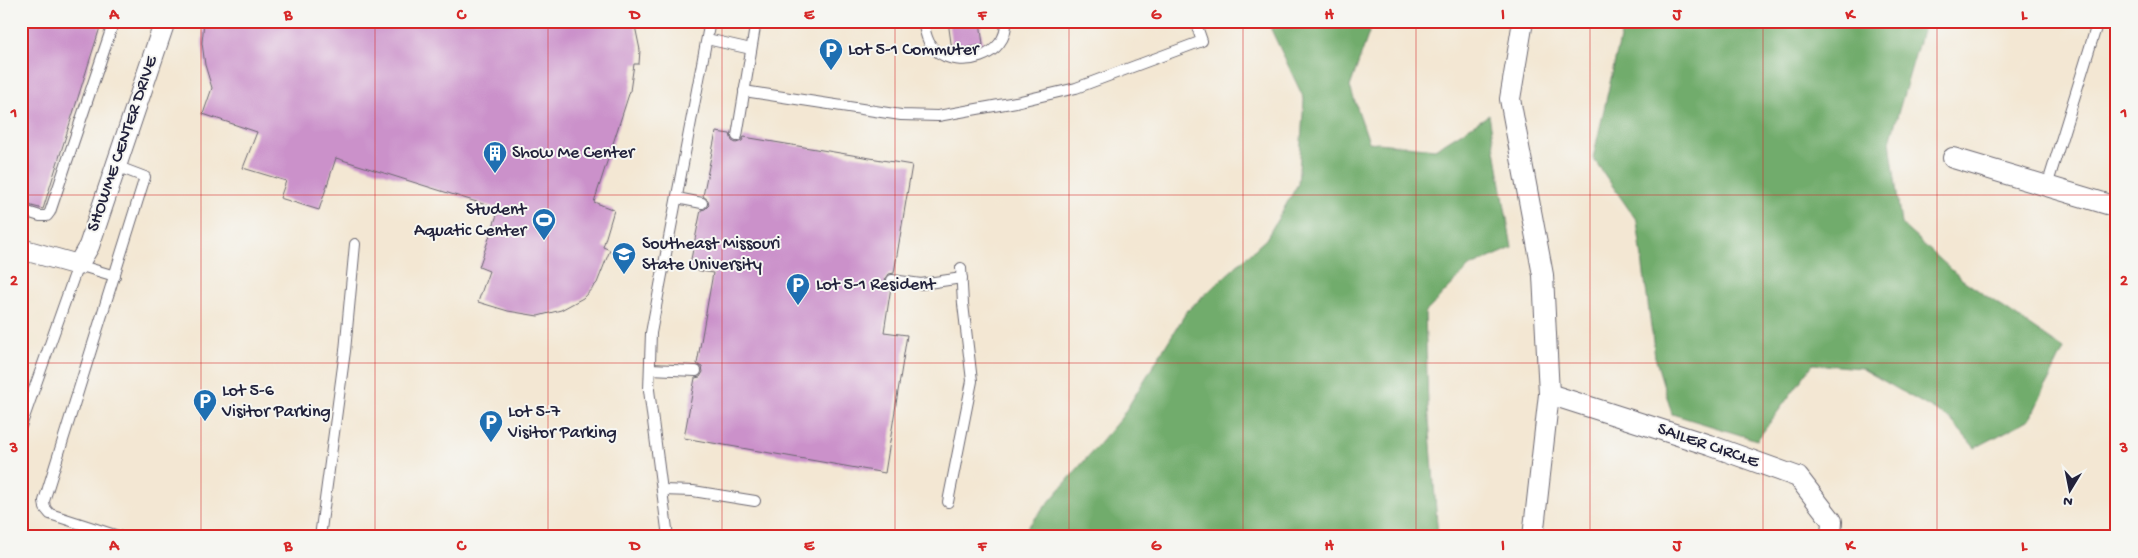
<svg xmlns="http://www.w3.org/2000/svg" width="2138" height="558" font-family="'Gochi Hand',sans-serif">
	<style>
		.forest { fill: #71ac6c; stroke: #4a6754 }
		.building { fill: #cb91ca }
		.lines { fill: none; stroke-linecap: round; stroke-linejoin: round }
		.service-casing { stroke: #6b6770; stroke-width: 12 }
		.minor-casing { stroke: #6b6770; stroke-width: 22 }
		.service { stroke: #fff; stroke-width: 10 }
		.minor { stroke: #fff; stroke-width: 20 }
		.grid { fill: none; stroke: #d62828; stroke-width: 1; stroke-opacity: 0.55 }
		.labels { text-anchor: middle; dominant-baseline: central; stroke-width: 4; stroke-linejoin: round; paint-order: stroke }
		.poi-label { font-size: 18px; fill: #22223b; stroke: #f6f6f2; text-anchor: start }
		.street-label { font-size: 18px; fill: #22223b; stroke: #f6f6f2 }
		.neatline { fill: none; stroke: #d62828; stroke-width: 2 }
		.grid-label { font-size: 16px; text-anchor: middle; font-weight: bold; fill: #d62828 }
	</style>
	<rect width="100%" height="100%" fill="#f6f6f2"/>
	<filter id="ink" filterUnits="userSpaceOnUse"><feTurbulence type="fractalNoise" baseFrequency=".02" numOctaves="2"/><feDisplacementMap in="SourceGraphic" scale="10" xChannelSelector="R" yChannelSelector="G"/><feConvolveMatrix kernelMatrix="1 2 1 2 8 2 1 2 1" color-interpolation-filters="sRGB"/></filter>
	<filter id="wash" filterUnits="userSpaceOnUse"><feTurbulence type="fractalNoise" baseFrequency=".0096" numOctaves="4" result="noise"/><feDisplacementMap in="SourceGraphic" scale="20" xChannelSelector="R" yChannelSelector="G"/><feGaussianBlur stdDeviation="1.12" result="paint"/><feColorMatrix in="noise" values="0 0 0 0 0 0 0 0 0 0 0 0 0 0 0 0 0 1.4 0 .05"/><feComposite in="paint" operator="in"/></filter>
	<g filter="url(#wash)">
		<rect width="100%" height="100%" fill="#f3e7d3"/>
		<!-- forest -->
		<g class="forest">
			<path d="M1267,21H1373L1350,87L1369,142L1435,149L1489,115L1512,248L1469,267L1425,313L1428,405L1438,537H1019L1121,418L1187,311L1266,239L1298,184L1304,99Z"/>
			<path d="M1624,21H1925L1890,141L1901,224L1963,280L2064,349L2030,419L1975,448L1950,419L1861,368L1813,364L1757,440L1672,414L1655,357L1637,221L1593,158Z"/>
		</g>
		<g id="blocks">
			<!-- building -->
			<g class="building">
				<path d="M21,21H102L43,209L21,203Z"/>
				<path d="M204,21H634L640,50L639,64H634L630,91L594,202L614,210L603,247L610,250L597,283L583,298L561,310L538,316L508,311L478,302L489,271L479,267L499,209L336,158L319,210L280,198L286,181L243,168L257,132L203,114L212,88L205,65L202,43Z"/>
				<path d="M948,21H980L983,45L952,50Z"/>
				<path d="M716,132L730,134L732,141L736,143L742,141L744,137L912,165L894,273L889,274L885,280L887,285L891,287L884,332L907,335L885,473L684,438L695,378L700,377L703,372L702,367L697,364L713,273L689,269L701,210L705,209L709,205L708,200L703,196Z"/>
			</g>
		</g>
	</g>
	<g filter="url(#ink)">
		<use href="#blocks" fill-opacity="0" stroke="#6b6770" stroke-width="1"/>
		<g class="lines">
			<!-- service casing -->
			<g class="service-casing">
				<g id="service">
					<path d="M923,21C925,31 927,43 935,50C959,71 1008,57 1006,21"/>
					<path d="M707,39L751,49"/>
					<path d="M744,91L901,115L938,116L1016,102L1076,88L1202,41L1195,21"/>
					<path d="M737,136L756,21"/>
					<path d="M116,166L145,177L44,501L45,508L50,514L121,537"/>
					<path d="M2047,186L2098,21"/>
					<path d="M677,198L702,203"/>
					<path d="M21,210L40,216H47L50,212L114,21"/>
					<path d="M892,280L921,284L962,278"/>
					<path d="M650,369L696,371"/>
					<path d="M21,426L78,265L115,276"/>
					<path d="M662,490L693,491L755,501"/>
					<path d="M948,502L972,381L963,304L961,268"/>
					<path d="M320,537L345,351L355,244"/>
					<path d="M668,537L649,390L651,333L710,21"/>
				</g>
			</g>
			<!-- minor casing -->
			<g class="minor-casing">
				<g id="minor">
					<path d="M1523,21L1510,99L1543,275L1549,394L1533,537"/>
					<path d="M1953,158L2117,207"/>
					<path d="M21,249L78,265L89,246L165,21"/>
					<path d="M1549,394L1709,445L1798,477L1832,521L1831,537"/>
				</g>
			</g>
			<!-- service -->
			<use href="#service" class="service"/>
			<!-- minor -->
			<use href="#minor" class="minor"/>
		</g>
	</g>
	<!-- grid -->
	<path class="grid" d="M201,21V537M375,21V537M548,21V537M722,21V537M895,21V537M1069,21V537M1243,21V537M1416,21V537M1590,21V537M1763,21V537M1937,21V537M21,195H2117M21,363H2117"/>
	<!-- icons -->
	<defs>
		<g id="parking-pin" transform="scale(1.25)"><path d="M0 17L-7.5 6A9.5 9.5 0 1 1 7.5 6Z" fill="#1f6fb2" stroke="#f6f6f2"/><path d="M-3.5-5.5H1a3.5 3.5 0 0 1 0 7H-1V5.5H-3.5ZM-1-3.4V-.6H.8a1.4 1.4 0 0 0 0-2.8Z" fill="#fff"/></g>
		<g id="building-pin" transform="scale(1.25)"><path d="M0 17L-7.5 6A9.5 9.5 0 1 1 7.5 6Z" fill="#1f6fb2" stroke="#f6f6f2"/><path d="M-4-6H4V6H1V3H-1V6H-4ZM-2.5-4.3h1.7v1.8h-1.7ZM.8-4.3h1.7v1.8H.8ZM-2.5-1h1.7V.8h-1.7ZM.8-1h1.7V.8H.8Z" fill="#fff"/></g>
		<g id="stadium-pin" transform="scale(1.25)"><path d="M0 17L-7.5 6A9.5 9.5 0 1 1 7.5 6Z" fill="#1f6fb2" stroke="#f6f6f2"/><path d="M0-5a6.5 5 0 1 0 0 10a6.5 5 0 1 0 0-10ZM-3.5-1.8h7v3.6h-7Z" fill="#fff"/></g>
		<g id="university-pin" transform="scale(1.25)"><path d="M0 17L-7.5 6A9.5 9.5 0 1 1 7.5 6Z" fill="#1f6fb2" stroke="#f6f6f2"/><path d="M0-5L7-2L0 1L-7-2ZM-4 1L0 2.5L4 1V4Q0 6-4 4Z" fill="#fff"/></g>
	</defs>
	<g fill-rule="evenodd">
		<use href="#parking-pin" x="831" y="50"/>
		<use href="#building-pin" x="495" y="153"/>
		<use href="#stadium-pin" x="544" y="220"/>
		<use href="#university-pin" x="624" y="254"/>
		<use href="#parking-pin" x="798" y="285"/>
		<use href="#parking-pin" x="205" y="401"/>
		<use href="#parking-pin" x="491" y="422"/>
	</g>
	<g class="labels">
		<!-- poi labels -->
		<g class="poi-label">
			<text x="848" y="50">Lot 5-1 Commuter</text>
			<text x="512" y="153">Show Me Center</text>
			<text x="526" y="210" text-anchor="end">Student<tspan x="526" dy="21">Aquatic Center</tspan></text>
			<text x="642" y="244">Southeast Missouri<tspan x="642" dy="21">State University</tspan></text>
			<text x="816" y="285">Lot 5-1 Resident</text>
			<text x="222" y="391">Lot 5-6<tspan x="222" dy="21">Visitor Parking</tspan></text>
			<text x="508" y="412">Lot 5-7<tspan x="508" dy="21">Visitor Parking</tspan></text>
		</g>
		<!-- street labels -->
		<g class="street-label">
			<text transform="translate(123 144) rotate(-71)">SHOWME CENTER DRIVE</text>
			<text transform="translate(1708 446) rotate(19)">SAILER CIRCLE</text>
		</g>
	</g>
	<!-- margin -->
	<rect width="2138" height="558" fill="none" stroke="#f6f6f2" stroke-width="55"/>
	<!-- north arrow -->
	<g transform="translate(2070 490) rotate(190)" stroke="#f6f6f2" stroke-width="4" paint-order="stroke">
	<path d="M0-4L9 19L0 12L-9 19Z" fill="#22223b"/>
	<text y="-8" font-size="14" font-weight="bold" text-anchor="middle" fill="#22223b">N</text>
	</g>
	<rect x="28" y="28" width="2082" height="502" class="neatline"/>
	<g class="grid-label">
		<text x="114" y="19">A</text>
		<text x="288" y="19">B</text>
		<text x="461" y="19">C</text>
		<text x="635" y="19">D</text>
		<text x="809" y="19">E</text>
		<text x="982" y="19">F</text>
		<text x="1156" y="19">G</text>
		<text x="1329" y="19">H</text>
		<text x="1503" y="19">I</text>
		<text x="1677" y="19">J</text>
		<text x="1850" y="19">K</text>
		<text x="2024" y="19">L</text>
		<text x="14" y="117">1</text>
		<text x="2124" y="117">1</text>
		<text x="14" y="285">2</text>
		<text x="2124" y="285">2</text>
		<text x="14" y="452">3</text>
		<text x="2124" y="452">3</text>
		<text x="114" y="550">A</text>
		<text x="288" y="550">B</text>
		<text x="461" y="550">C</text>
		<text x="635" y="550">D</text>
		<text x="809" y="550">E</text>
		<text x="982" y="550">F</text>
		<text x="1156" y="550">G</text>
		<text x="1329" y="550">H</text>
		<text x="1503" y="550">I</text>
		<text x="1677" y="550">J</text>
		<text x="1850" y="550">K</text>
		<text x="2024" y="550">L</text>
	</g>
</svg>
